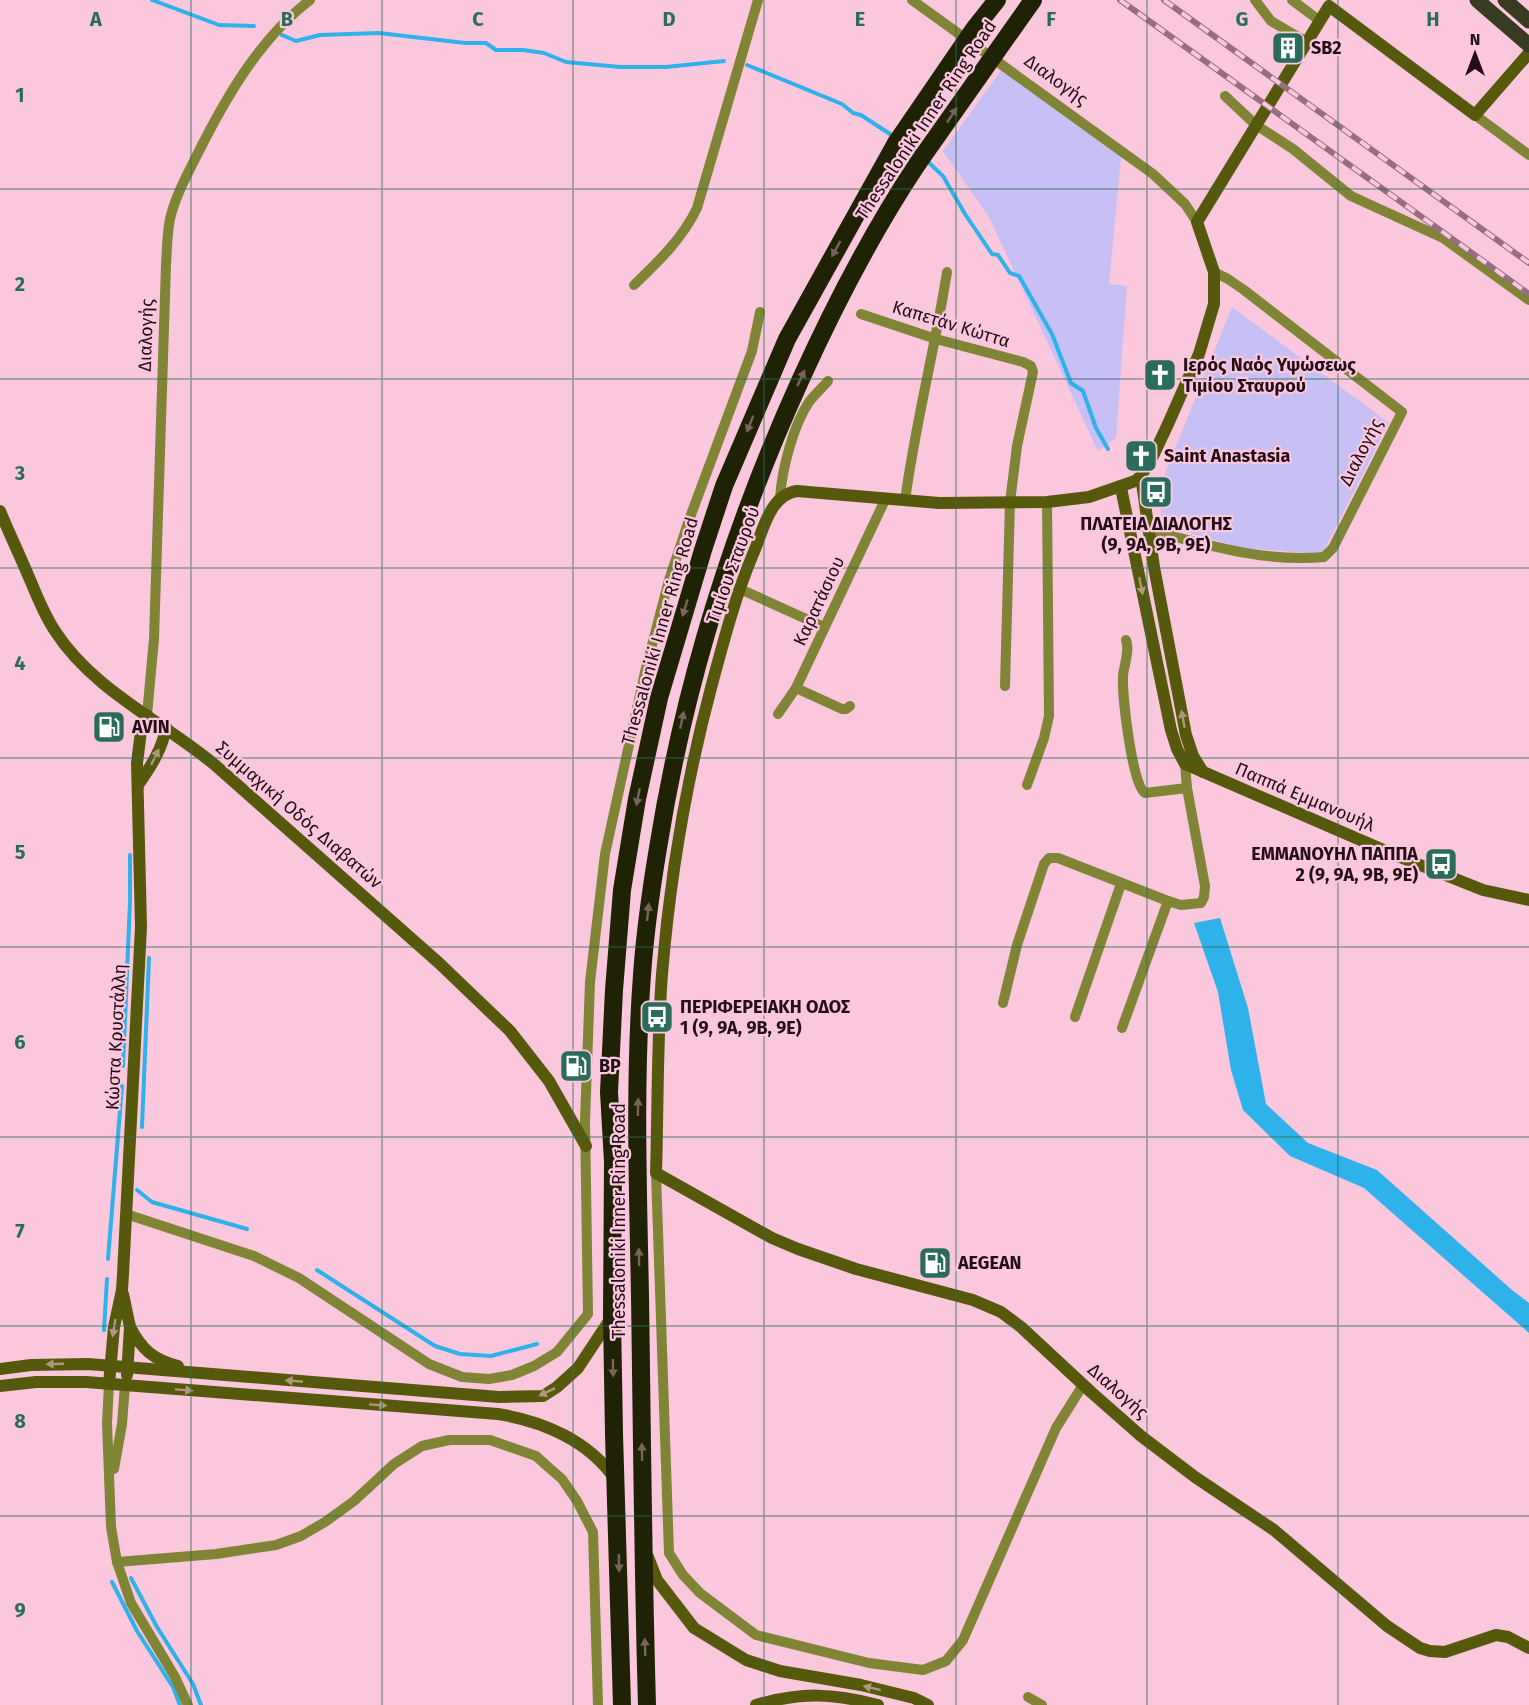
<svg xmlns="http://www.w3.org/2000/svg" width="1529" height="1705" font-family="'Fira Sans',sans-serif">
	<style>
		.green { fill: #c8bff4 }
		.water { fill: #2eb2e9 }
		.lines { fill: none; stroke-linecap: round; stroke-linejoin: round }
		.stream { stroke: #2eb2e9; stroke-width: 4 }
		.street { stroke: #808435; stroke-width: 10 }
		.secondary { stroke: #56590c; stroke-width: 12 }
		.primary { stroke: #383a22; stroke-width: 15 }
		.highway { stroke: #202205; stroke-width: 18 }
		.rail-casing { stroke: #956f80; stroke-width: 6 }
		.rail { stroke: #fbc7dd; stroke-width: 4; stroke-dasharray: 11; stroke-linecap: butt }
		.highway-bridge { stroke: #202205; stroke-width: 18 }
		.oneway { fill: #78645b }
		.oneway2 { fill: #b1967f }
		.grid { fill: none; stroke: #2b6b59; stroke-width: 1.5; stroke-opacity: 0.55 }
		.labels { text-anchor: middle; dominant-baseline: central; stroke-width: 4.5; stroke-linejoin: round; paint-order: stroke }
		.poi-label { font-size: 18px; font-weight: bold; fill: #240e18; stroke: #fbc7dd; text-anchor: start }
		.street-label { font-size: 18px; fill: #240e18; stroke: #fbc7dd }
		.grid-label { font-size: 20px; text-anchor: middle; font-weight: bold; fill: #2b6b59; stroke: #fbc7dd; stroke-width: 4.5; stroke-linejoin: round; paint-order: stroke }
	</style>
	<rect width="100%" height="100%" fill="#fbc7dd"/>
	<!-- green -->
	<g class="green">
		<path d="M1005,65L1122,147L1109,284L1127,286L1116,438L1098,451L989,217L943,151Z"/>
		<path d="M1232,307L1389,423L1322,554L1243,548L1161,525L1160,486Z"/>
	</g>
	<!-- water -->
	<path class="water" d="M1220,918L1248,1008L1266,1104L1308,1143L1377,1170L1512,1290L1529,1303V1333L1364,1188L1290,1156L1243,1110L1231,1070L1218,992L1194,923Z"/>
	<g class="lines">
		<!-- stream -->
		<g class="stream">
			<path d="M152,0L219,25L254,26"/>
			<path d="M282,35L296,41L320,35L379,33L465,43H486L496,50H523L544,53L566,62L620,67H666L724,61"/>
			<path d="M747,65L842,104L853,113L861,115L893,136"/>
			<path d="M902,141L918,153"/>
			<path d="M926,160L943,176L965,214L992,254L998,255L1010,273L1019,276L1052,334L1071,383L1083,391L1096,428L1108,449"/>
			<path d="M123,1066L130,902V855"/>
			<path d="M142,1127L149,958"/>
			<path d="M137,1190L152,1202L247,1229"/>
			<path d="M108,1259L122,1086"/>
			<path d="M317,1270L435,1346L460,1354L491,1356L537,1344"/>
			<path d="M104,1330L107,1279"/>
			<path d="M131,1578L157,1627L193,1684L201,1705"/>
			<path d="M112,1582L137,1631L173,1687L180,1705"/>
		</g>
		<!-- street -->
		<g class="street">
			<path d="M912,0L1153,174L1185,204L1197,222"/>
			<path d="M1255,0L1271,21L1307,42"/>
			<path d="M1292,0L1320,21"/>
			<path d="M1225,96L1256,125L1293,149L1351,196L1443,238L1529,300"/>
			<path d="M1475,115L1529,155"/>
			<path d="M634,285C658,262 683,238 697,208L758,0"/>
			<path d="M861,314L936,339L1023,362L1031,366L1033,372L1017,446L1010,502L1005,686"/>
			<path d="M780,498C782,469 793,426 809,402C814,395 822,388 828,381"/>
			<path d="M905,501C915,424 935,349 947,272"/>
			<path d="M1148,530C1205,544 1265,563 1324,557L1333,548L1402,412L1244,290L1228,279L1214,272"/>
			<path d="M740,589L824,627"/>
			<path d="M1126,640C1130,651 1124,665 1123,676C1122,695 1132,785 1145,793L1187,788"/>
			<path d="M796,688L842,709H846L850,706"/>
			<path d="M778,714L796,688L885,500"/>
			<path d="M147,715L154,639L166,265C167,250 167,234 170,219C175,197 187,175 197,155C225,99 259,39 310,0"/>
			<path d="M1027,785L1044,738L1049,716L1047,502"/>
			<path d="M1003,1003L1017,945L1044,864L1049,858H1058L1168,901L1181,905L1201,903L1204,897L1205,886L1187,788L1185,764"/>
			<path d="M1075,1017L1121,884"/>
			<path d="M1122,1028L1168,901"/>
			<path d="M656,1173L669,1553L683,1575L700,1593L756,1635L869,1663L923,1670L946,1661L963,1640L1056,1428L1083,1385"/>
			<path d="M126,1214L254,1256L299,1278L429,1364L462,1377L489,1379L512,1375L534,1366L557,1352L588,1314L585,1121L590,982L605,854L645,672L669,580L689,520L752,351L760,312"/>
			<path d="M109,1384L107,1423L111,1527L117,1562L131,1603L175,1677L188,1705"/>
			<path d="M114,1469L122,1424L125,1385"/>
			<path d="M117,1562L216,1554L276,1545L301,1536L325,1522L354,1501L394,1464L422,1446L449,1440H490L536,1456L547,1466L562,1479L577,1501L593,1532L598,1705"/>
			<path d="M1028,1697L1042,1705"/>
		</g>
		<!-- secondary -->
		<g class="secondary">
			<path d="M1529,53L1475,115L1329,6L1197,222L1214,272V304L1199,354L1168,424L1154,454L1141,476L1135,481L1089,497L1047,502L939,503L797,491C769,495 763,532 753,554C735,597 723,643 711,688C686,782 670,877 662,974C657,1040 658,1107 656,1173L772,1238L798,1249L856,1269L973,1300L1001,1312L1021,1327L1091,1392L1141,1436L1195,1477L1274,1530L1387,1626L1420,1648L1430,1651L1445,1652L1496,1635L1508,1637L1529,1648"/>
			<path d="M1141,476L1154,567L1186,735L1193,756L1203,772"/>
			<path d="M1121,488L1171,730L1177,749L1185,764L1395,855L1483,890L1529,900"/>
			<path d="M0,511C10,535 21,558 31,582C38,599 45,616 55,631C93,690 162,721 215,765L439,963L510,1031L549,1081L586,1146"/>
			<path d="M138,785C150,768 163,748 166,727"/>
			<path d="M123,1294L130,1327L127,1375"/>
			<path d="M130,1327C142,1350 154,1360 178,1366"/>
			<path d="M0,1369L31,1365L88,1364L499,1397L543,1396L557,1387L578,1368L611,1318"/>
			<path d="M109,1384L114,1327L122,1290L123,1274L141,927L137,763L141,731L147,715"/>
			<path d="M0,1386L36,1382H86L498,1414C543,1421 589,1441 615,1479"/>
			<path d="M648,1557L657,1580L694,1628L746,1660L780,1671L861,1685L914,1698L928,1705"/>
			<path d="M756,1705C801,1692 833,1693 878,1705"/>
		</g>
		<!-- primary -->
		<g class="primary">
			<path d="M1477,0L1529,45"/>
			<path d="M1505,0L1529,21"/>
		</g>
		<!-- highway -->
		<g class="highway">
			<path d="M622,1705L614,1434L612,1317L613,1162L609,1092L614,990L622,890L637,799L659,698L703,550L724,486L787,339L896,143"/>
			<path d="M647,1705C643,1569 642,1432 640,1296C638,1189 634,1082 642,975C645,932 651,890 658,848C684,685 732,531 800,381C834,306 872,232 918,163"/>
		</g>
		<!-- rail casing -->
		<g class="rail-casing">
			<g id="rail">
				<path d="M1120,0L1529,294"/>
				<path d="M1164,0L1529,263"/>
			</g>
		</g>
		<!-- rail -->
		<use href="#rail" class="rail"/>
		<!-- highway-bridge -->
		<g class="highway-bridge">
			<path d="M896,143L974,29L997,0"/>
			<path d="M918,163L1033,0"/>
		</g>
	</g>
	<!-- one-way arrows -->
	<defs><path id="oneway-solid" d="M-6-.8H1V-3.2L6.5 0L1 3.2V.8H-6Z" transform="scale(1.5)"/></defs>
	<g class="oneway">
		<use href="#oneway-solid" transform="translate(952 115) rotate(-56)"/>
		<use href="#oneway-solid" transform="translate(836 249) rotate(119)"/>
		<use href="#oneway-solid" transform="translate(801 378) rotate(-65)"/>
		<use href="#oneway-solid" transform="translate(750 424) rotate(112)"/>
		<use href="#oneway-solid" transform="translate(685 608) rotate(107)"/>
		<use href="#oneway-solid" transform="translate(682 720) rotate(-78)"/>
		<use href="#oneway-solid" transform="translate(638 797) rotate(101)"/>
		<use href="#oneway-solid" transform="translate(648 912) rotate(-84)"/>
		<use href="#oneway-solid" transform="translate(638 1107) rotate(-89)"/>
		<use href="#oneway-solid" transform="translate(639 1257) rotate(-91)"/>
		<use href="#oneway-solid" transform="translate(613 1368) rotate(89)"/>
		<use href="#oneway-solid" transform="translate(642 1452) rotate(-91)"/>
		<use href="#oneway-solid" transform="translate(619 1563) rotate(89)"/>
		<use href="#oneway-solid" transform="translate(645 1647) rotate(-92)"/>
	</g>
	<g class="oneway2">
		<use href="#oneway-solid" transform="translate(1141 586) rotate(78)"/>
		<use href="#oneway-solid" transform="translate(1183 719) rotate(-101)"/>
		<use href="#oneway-solid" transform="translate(155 757) rotate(-64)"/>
		<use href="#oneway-solid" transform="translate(114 1328) rotate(99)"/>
		<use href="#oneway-solid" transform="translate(55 1364) rotate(178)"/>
		<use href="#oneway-solid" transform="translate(294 1381) rotate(-176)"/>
		<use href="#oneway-solid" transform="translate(184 1390) rotate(4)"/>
		<use href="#oneway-solid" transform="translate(547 1392) rotate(154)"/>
		<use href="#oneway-solid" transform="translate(378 1405) rotate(4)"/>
		<use href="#oneway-solid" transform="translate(872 1688) rotate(-166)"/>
	</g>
	<!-- grid -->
	<path class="grid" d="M191,0V1705M382,0V1705M573,0V1705M764,0V1705M956,0V1705M1147,0V1705M1338,0V1705M0,189H1529M0,379H1529M0,568H1529M0,758H1529M0,947H1529M0,1137H1529M0,1326H1529M0,1516H1529"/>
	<!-- icons -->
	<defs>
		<g id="building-square" transform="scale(1.725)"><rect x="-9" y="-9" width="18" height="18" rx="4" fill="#2b6b59" stroke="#fbc7dd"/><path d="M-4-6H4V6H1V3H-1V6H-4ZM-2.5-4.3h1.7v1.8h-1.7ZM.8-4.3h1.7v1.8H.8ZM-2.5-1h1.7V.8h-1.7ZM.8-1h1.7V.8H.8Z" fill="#fff"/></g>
		<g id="church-square" transform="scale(1.725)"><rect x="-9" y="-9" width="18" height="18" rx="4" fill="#2b6b59" stroke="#fbc7dd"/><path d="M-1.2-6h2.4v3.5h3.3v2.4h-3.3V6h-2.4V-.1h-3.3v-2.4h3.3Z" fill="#fff"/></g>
		<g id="bus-square" transform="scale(1.725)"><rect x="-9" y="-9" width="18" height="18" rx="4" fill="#2b6b59" stroke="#fbc7dd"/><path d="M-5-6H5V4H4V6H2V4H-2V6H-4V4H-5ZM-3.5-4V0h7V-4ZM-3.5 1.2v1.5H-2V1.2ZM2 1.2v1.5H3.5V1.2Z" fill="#fff"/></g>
		<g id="fuel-square" transform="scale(1.725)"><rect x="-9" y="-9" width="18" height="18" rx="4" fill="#2b6b59" stroke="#fbc7dd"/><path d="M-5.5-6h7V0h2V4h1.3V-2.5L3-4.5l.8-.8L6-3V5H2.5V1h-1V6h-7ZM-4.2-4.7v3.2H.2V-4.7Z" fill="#fff"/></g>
	</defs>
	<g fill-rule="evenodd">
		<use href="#building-square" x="1288" y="48"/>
		<use href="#church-square" x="1160" y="375"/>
		<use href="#church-square" x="1141" y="456"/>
		<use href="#bus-square" x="1156" y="492"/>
		<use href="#fuel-square" x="109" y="727"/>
		<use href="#bus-square" x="1441" y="864"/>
		<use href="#bus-square" x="657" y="1017"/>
		<use href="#fuel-square" x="576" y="1066"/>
		<use href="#fuel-square" x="935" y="1263"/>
	</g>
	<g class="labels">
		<!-- poi labels -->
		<g class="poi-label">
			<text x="1311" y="48">SB2</text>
			<text x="1183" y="365">Ιερός Ναός Υψώσεως<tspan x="1183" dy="21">Τιμίου Σταυρού</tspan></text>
			<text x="1164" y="456">Saint Anastasia</text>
			<text x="1156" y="524" text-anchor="middle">ΠΛΑΤΕΙΑ ΔΙΑΛΟΓΗΣ<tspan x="1156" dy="21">(9, 9Α, 9Β, 9Ε)</tspan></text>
			<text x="132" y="727">AVIN</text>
			<text x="1418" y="854" text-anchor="end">ΕΜΜΑΝΟΥΗΛ ΠΑΠΠΑ<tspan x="1418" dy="21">2 (9, 9Α, 9Β, 9Ε)</tspan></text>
			<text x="680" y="1007">ΠΕΡΙΦΕΡΕΙΑΚΗ ΟΔΟΣ<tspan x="680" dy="21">1 (9, 9Α, 9Β, 9Ε)</tspan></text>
			<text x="599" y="1066">BP</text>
			<text x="958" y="1263">AEGEAN</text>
		</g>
		<!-- street labels -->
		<g class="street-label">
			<text transform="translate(1056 80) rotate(36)">Διαλογής</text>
			<text transform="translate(926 120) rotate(-56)">Thessaloniki Inner Ring Road</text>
			<text transform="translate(951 324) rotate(17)">Καπετάν Κώττα</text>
			<text transform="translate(146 335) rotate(-88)">Διαλογής</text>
			<text transform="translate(1361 452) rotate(-63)">Διαλογής</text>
			<text transform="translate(733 565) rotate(-70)">Τιμίου Σταυρού</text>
			<text transform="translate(819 601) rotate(-65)">Καρατάσιου</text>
			<text transform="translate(660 631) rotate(-74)">Thessaloniki Inner Ring Road</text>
			<text transform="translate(1305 797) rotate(23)">Παππά Εμμανουήλ</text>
			<text transform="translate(299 815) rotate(41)">Συμμαχική Οδός Διαβατών</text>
			<text transform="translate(116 1037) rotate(-87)">Κώστα Κρυστάλλη</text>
			<text transform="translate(619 1221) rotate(-90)">Thessaloniki Inner Ring Road</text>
			<text transform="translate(1118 1391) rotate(41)">Διαλογής</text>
		</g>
	</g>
	<g class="grid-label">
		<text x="96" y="26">A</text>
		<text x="287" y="26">B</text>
		<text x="478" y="26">C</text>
		<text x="669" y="26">D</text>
		<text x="860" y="26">E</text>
		<text x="1051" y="26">F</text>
		<text x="1242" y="26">G</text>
		<text x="1433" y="26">H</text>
		<text x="20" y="102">1</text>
		<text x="20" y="291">2</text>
		<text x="20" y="480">3</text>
		<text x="20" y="670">4</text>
		<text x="20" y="859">5</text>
		<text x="20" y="1049">6</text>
		<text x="20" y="1238">7</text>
		<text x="20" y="1428">8</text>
		<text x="20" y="1617">9</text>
	</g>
	<!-- north arrow -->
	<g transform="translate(1475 54)" stroke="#fbc7dd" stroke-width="4.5" paint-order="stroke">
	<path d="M0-4.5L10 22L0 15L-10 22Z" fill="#240e18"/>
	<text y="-9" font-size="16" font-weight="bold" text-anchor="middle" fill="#240e18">N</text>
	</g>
</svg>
